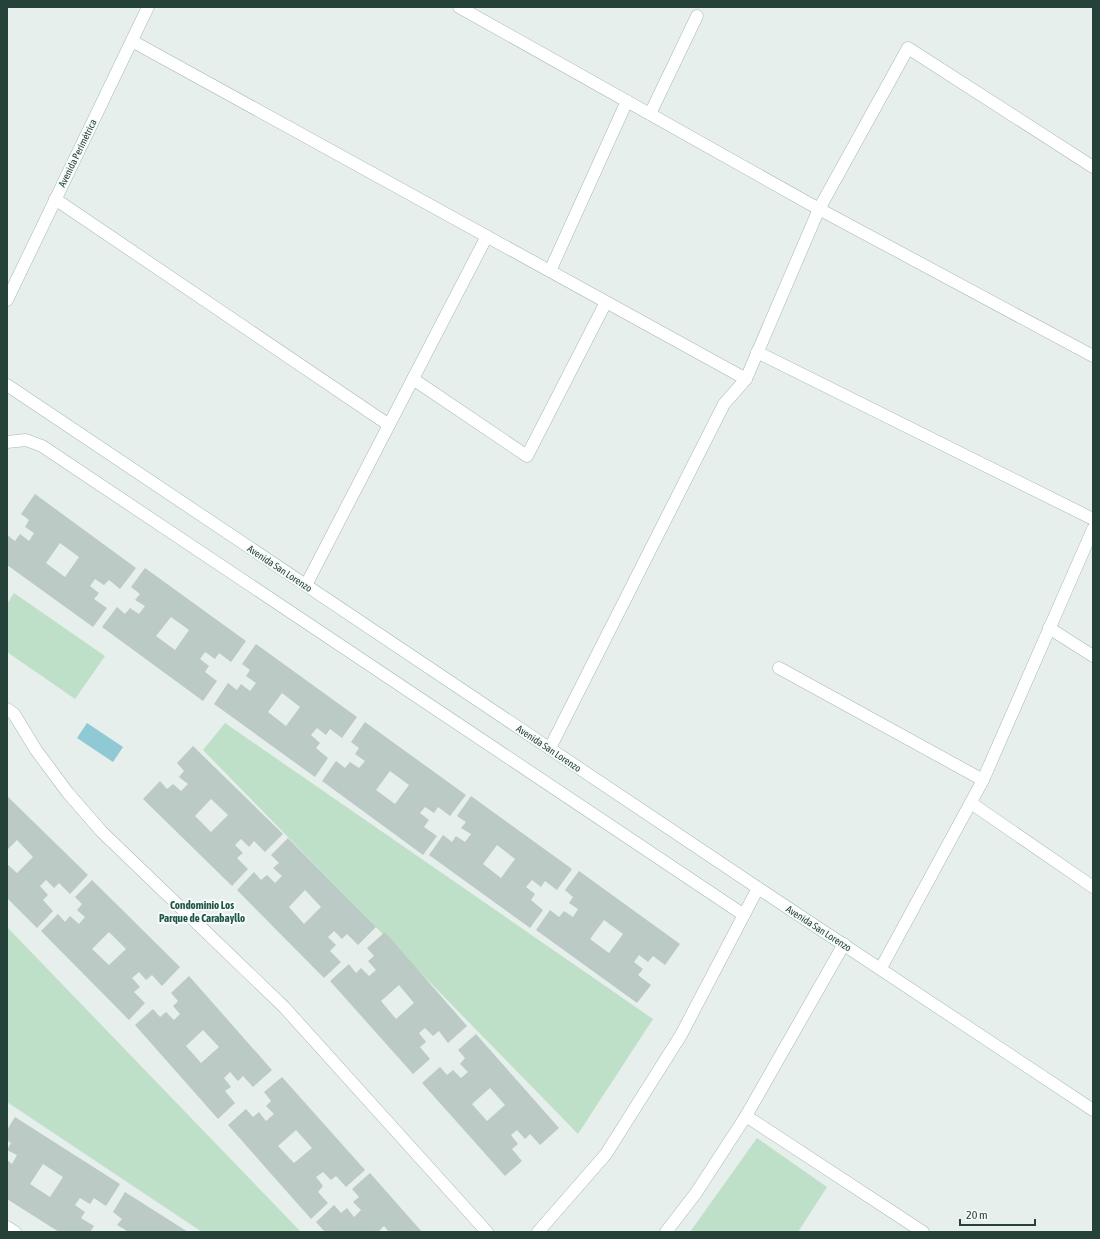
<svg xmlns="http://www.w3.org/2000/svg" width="1100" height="1239" viewBox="0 0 1100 1239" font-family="'Asap Condensed',sans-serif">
  <rect width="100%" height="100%" fill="#e6efeb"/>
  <g fill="#bfe0c8">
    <polygon points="14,593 105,656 75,699 7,652 7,604"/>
    <polygon points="225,723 653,1019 578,1134 203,750"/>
    <polygon points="7,927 301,1232 202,1232 7,1102"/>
    <polygon points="757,1138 827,1187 798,1232 690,1232"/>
  </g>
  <polygon fill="#8ec9d4" points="87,723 123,747 113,762 77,738"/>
  <g fill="#bbcac4" fill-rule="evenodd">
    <path d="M35,494L136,568L120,589L109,580L104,585L95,579L90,586L99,593L94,599L107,608L93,627L7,565V535L15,541L20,534L29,541L34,533L25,527L29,520L21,514ZM60,543L79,557L65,577L46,563Z"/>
    <path d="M145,568L246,641L231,662L219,653L215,659L205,652L200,659L209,666L205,672L217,681L203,701L102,627L117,607L125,614L130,608L139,614L145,606L135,600L140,594L131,587ZM171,617L189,630L175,650L156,636Z"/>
    <path d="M256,644L357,717L342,738L330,729L326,735L317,728L311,735L320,743L316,748L328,758L315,777L214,704L228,683L237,690L241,684L250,691L256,683L246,676L250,670L242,664ZM282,693L300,707L286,726L268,712Z"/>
    <path d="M365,722L466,795L450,816L438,807L434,813L425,807L420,813L429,820L424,827L437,836L423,855L322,781L336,761L345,768L350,762L359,768L365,761L355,754L359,748L351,742ZM390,771L409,785L395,804L376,790Z"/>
    <path d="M193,746L283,834L265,852L254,841L249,847L241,839L235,845L243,853L237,858L248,869L232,886L143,799L160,781L167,789L173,784L181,791L188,784L179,777L184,771L177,763ZM211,799L228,815L211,832L195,816Z"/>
    <polygon points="7,796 88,875 70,894 59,883 54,888 46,880 40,886 48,895 43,900 53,911 37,928 7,898 7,864 17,873 33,857 17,840 7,850"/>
    <path d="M471,796L572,869L557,890L545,881L541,887L532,880L526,887L535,894L531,900L543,910L530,928L429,855L443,835L452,842L456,836L465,842L471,834L461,828L466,822L457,816ZM497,845L515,859L501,878L483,864Z"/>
    <path d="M288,838L376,927L358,945L347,934L342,939L334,931L328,937L336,945L330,951L341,962L324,978L237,890L254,872L261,880L267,875L275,883L282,876L273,868L279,863L271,855ZM305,890L321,907L304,924L289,907Z"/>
    <path d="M579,871L680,944L665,965L653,956L648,962L639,955L634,962L643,969L638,975L651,985L637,1003L536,930L550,910L559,917L564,911L573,917L578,909L569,903L573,897L565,890ZM604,920L623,934L609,953L590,939Z"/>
    <path d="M92,880L180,967L162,986L152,975L146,980L139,972L132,978L140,987L134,992L145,1003L129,1020L41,931L58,914L65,922L70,916L79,924L85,917L77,910L82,904L75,897ZM109,932L126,949L109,965L92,949Z"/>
    <path d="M385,932L467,1026L448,1043L439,1031L433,1036L425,1028L419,1033L426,1042L420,1047L430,1059L413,1074L330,981L349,964L356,973L361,968L369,976L376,970L368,961L374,956L367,948ZM399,985L414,1003L396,1019L381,1001Z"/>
    <path d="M189,976L272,1070L253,1087L243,1076L238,1081L230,1072L224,1078L231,1087L225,1091L235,1103L218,1119L135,1025L153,1009L160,1017L166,1012L174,1020L180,1014L173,1006L178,1001L171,993ZM203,1030L219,1047L201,1063L186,1046Z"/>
    <path d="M476,1034L559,1128L540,1145L530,1134L525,1139L517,1130L511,1135L518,1144L512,1149L522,1161L505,1176L422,1083L440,1067L447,1075L453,1070L461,1078L468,1072L460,1064L465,1058L458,1050ZM490,1088L505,1105L487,1121L472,1104Z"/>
    <path d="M282,1077L365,1170L346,1187L336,1176L331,1180L323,1172L316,1177L323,1186L318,1192L328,1203L311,1219L228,1125L246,1109L253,1117L259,1112L266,1121L274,1114L266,1106L271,1101L264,1092ZM296,1130L312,1148L294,1163L278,1146Z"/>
    <path d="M15,1117L120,1184L106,1206L94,1198L90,1204L80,1198L75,1205L85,1212L81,1218L94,1226L90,1232H59L7,1199V1160L12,1164L17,1155L7,1150L11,1143L7,1140V1130ZM43,1164L63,1177L50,1197L30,1184Z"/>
    <polygon points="370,1173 422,1232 389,1232 384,1226 378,1232 325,1232 316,1222 334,1205 341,1213 347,1208 354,1217 361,1210 353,1202 359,1197 352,1189"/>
    <polygon points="125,1192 188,1232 127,1232 127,1231 117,1225 122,1219 113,1212"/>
  </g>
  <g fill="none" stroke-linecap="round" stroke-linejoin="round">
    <g stroke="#a8b8b2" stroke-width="13">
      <g id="lane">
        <polyline points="7,442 26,440 42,446 744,915"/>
        <polyline points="7,1227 15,1232"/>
      </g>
    </g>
    <g stroke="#a8b8b2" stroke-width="13">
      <g id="street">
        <polyline points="459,7 819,209 1093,356"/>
        <polyline points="132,41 746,379"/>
        <polyline points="650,114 697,16"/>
        <polyline points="55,199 389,425"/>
        <polyline points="550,271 627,101"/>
        <polyline points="757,352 1093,519"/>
        <polyline points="413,379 527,456 606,302"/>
        <polyline points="306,585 487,236"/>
        <polyline points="1049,628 1093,656"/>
        <polyline points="779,668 983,780"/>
        <polyline points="7,709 14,714 36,750 68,793 102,832 284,1007 487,1232"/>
        <polyline points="550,748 724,404 746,379 819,209 908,48 1093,167"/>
        <polyline points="971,803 1093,887"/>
        <polyline points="881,968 983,780 1093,529"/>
        <polyline points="746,1116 923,1232"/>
        <polyline points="538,1232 606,1154 681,1035 758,888"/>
        <polyline points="666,1232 696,1193 746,1116 844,944"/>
      </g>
    </g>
    <g stroke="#a4bbb3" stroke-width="13">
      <g id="secondary">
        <polyline points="7,300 148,7"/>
        <polyline points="7,385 758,888 1093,1110"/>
      </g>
    </g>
    <use href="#lane" stroke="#fff" stroke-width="12"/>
    <use href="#street" stroke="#fff" stroke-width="12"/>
    <use href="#secondary" stroke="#fff" stroke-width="12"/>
  </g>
  <g text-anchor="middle" stroke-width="4" stroke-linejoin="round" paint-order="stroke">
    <g font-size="10" fill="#24423a" stroke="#f7fbf9">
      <text transform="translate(77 153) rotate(-64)" y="4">Avenida Perimétrica</text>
      <text transform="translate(280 568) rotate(34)" y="4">Avenida San Lorenzo</text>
      <text transform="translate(549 748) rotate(34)" y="4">Avenida San Lorenzo</text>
      <text transform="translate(819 928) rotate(33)" y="4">Avenida San Lorenzo</text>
    </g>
    <g font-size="11" font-weight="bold" fill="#1f5548" stroke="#f7fbf9">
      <text x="202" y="909">Condominio Los<tspan x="202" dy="13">Parque de Carabayllo</tspan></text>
    </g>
  </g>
  <rect width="1100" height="1239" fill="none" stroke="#24423a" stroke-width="16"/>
  <path d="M960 1219v6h75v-6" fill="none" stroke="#24423a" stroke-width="2"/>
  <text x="966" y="1219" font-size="12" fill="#24423a" stroke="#f7fbf9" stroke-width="3" paint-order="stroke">20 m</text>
</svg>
